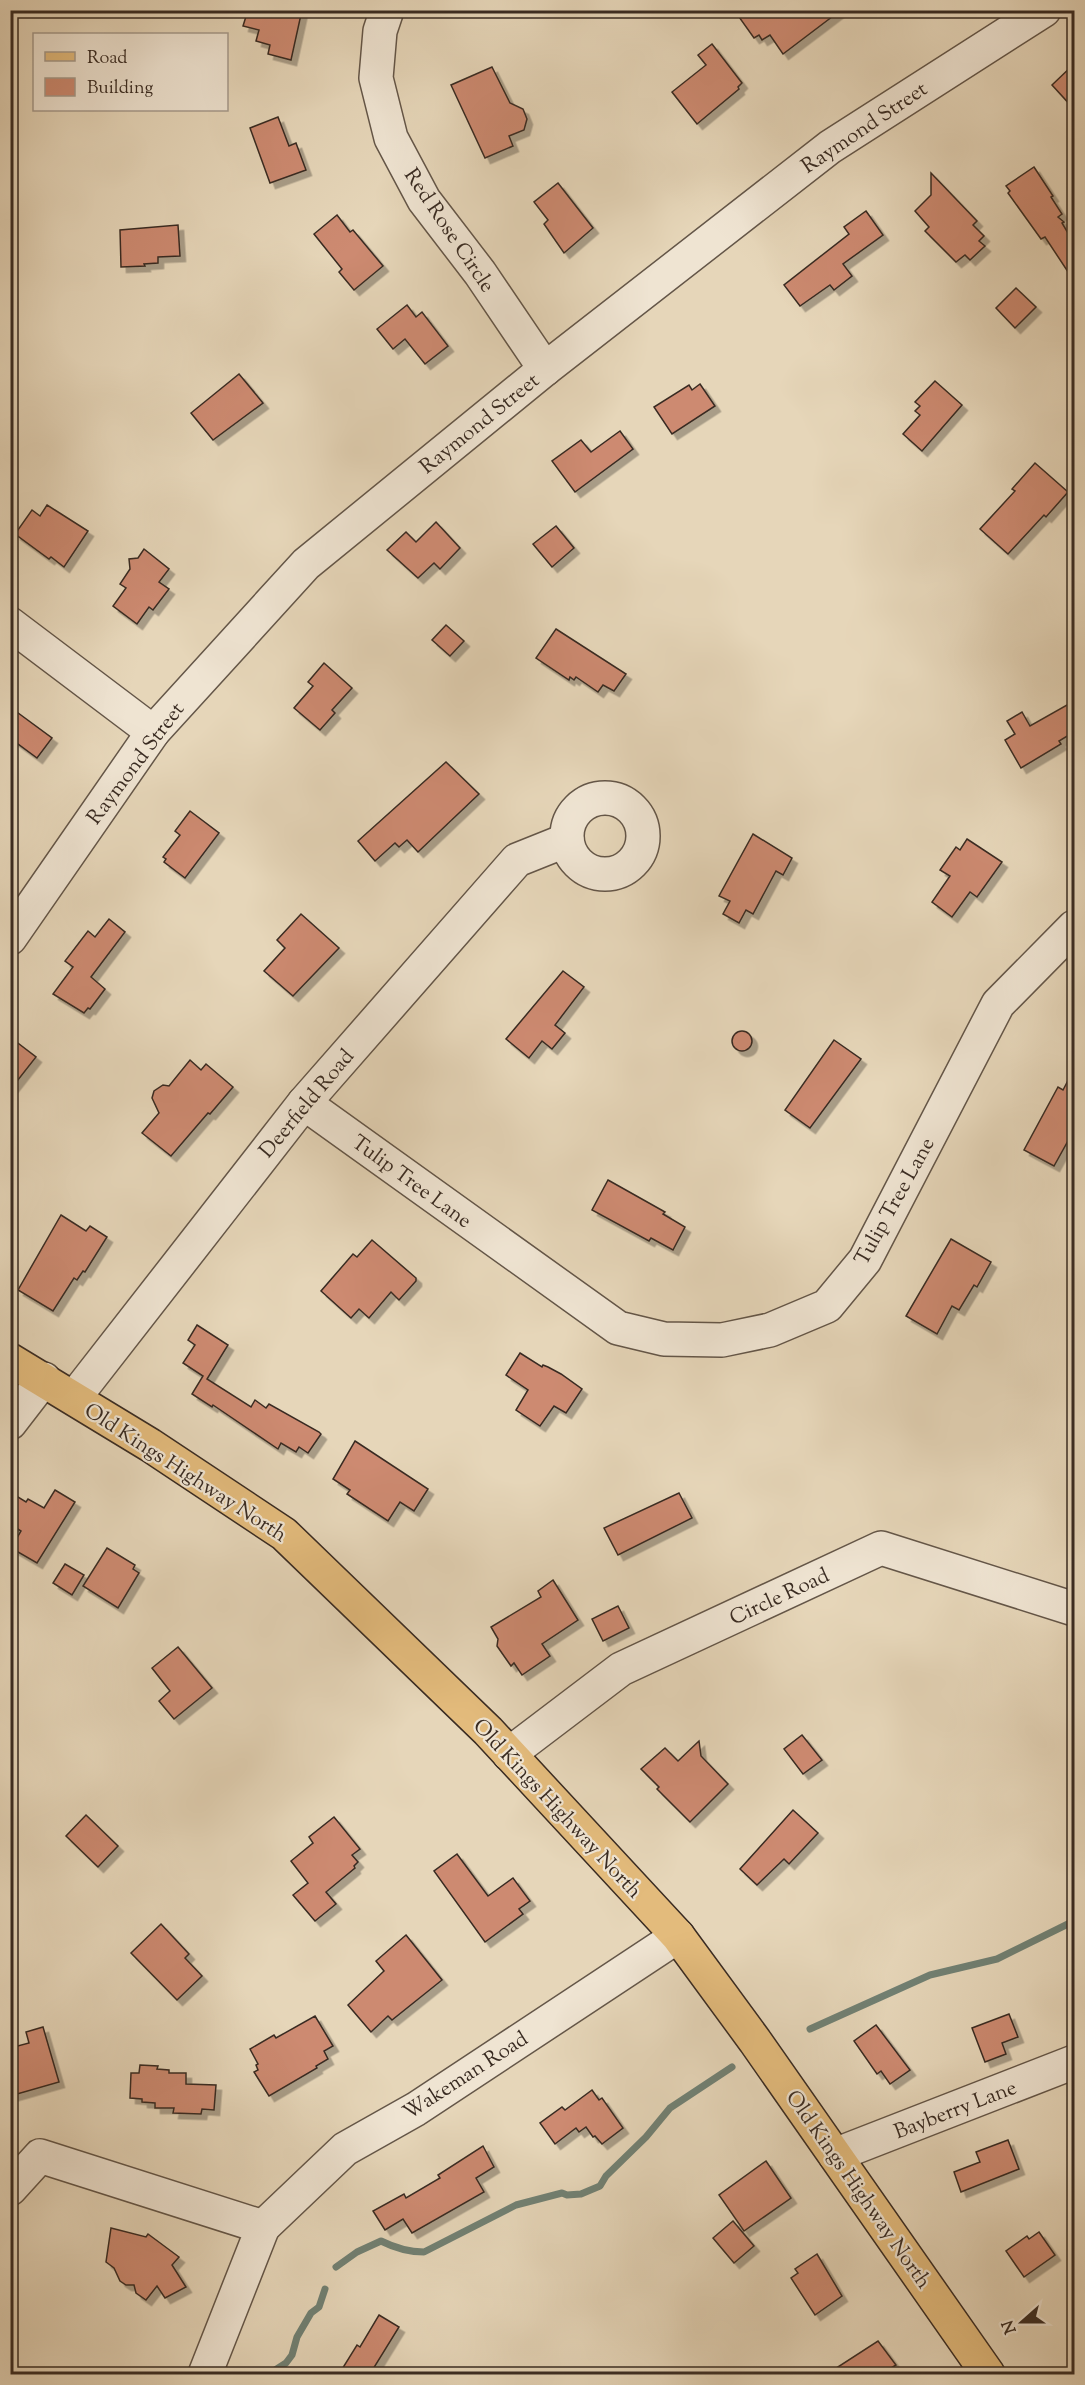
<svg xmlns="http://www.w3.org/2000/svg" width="1085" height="2385" viewBox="0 0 1085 2385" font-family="'Sorts Mill Goudy',serif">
  <defs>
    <filter id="shadow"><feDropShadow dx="5.5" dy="5.5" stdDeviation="0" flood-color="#0004"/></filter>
  </defs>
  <rect width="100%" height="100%" fill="#e6d6b9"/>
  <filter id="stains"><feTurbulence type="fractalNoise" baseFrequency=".00333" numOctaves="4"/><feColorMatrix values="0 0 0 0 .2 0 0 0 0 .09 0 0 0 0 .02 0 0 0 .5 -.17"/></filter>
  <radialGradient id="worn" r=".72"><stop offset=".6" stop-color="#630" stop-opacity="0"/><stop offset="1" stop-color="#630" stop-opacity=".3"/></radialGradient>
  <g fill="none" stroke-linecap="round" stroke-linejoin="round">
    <g stroke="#718174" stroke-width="7">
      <polyline points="810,2029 930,1975 997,1959 1074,1921"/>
      <path d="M336,2267L357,2252L381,2241C395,2248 408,2252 424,2252L516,2205L562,2193L567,2195L581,2194L600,2186L606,2176L646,2137L670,2108L732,2067"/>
      <polyline points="269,2374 286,2363 292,2355 297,2337 311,2313 319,2307 325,2289"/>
    </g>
  </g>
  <g fill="#cd8a71" stroke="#392b22" stroke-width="1.5" filter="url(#shadow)">
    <polygon points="248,10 302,10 291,60 268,54 270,45 256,41 259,30 243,26"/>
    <polygon points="748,10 841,10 783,54 770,35 762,40 759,35 754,38 739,17"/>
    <polygon points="712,44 742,83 738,87 739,89 697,124 672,92 706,65 698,55"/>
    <polygon points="1074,64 1074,109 1052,85"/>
    <polygon points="492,67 510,103 523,109 527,119 524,130 509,136 513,146 485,158 451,85"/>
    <polygon points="278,117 289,146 296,143 306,170 270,183 250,128"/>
    <polygon points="1034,167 1053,196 1051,197 1062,214 1058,217 1064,222 1062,223 1074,243 1074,281 1045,237 1041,239 1008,193 1010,191 1006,186"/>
    <polygon points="931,173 977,221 973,225 984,236 979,241 985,246 970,260 965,255 956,262 925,231 929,227 915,211 931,195"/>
    <polygon points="558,183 593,228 564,253 544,224 548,220 534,202"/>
    <polygon points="866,211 883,235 843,264 852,276 834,290 830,285 800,306 784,285 849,234 844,227"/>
    <polygon points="337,215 350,232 353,230 383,266 354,290 339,272 342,269 314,234"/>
    <polygon points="178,225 180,256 158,257 158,263 144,264 145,266 121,267 120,230"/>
    <polygon points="1016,288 1036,307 1015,328 996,308"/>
    <polygon points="407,305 416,317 422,312 448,346 425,364 405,339 393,349 377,329"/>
    <polygon points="239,374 263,403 213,440 191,413"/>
    <polygon points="935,381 962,405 922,451 903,434 920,415 915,411 920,406 915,402"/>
    <polygon points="700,384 715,406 672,434 654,407 689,385 692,390"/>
    <polygon points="620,431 633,449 575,492 552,461 581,440 591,452"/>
    <polygon points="1035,463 1068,492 1046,517 1044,515 1008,554 980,529 1015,491 1012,489"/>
    <polygon points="47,505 88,531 64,567 51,557 49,559 15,534 32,510 40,516"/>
    <polygon points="436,522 460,548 440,569 434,563 418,578 387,550 406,532 416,542"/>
    <polygon points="556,526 574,548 552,567 533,544"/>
    <polygon points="144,549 169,569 159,582 169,589 153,610 149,607 137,624 113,606 126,588 120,584 130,569 129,559 138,558"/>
    <polygon points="446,625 464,641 450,656 432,640"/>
    <polygon points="556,629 626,674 614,691 603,685 598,692 576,677 574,680 570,677 569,680 536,658"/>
    <polygon points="324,663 352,688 332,710 335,713 320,730 294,708 313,686 308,682"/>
    <polygon points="1074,701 1074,732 1059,741 1061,744 1021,768 1005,740 1015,734 1007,721 1022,712 1030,726"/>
    <polygon points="10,707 52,738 37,758 10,738"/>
    <polygon points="446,762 479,794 418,852 407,840 399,847 395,843 375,861 358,841"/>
    <polygon points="190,811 219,833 185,878 164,862 166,859 163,857 180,835 175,831"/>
    <polygon points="753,834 792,858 783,875 776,871 753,914 746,910 739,923 723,914 730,901 719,896"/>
    <polygon points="967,839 1002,862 977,897 970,892 952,917 932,902 950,876 940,870 956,847 960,850"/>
    <polygon points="301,914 339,948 293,996 264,971 285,948 277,940"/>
    <polygon points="109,919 125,932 91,977 105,989 90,1009 88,1008 84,1013 53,994 73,967 65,961 88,931 95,937"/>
    <polygon points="563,971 584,987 555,1025 565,1033 552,1049 542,1041 529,1058 506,1039"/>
    <circle cx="742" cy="1041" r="10"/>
    <polygon points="10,1037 36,1057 10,1090"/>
    <polygon points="834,1040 861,1059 810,1128 785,1110"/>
    <polygon points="190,1060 201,1070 206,1064 233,1087 210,1114 208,1113 171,1156 142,1133 159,1113 152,1098 154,1091 163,1085 169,1086"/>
    <polygon points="1074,1069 1074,1130 1054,1166 1024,1150 1058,1087 1063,1090"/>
    <polygon points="608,1180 665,1212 663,1214 685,1227 673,1250 651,1238 649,1241 592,1210"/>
    <polygon points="61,1215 86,1231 90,1226 107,1237 85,1272 83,1271 77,1280 74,1278 53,1311 18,1290"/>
    <polygon points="951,1239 991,1262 977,1287 974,1285 959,1310 952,1306 937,1334 906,1316"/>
    <polygon points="372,1240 416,1278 416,1281 399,1300 391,1292 369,1318 359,1309 351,1318 321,1291 353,1254 357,1257"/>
    <polygon points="197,1325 228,1345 207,1379 251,1407 255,1400 266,1408 269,1404 319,1432 321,1434 308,1453 299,1447 296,1452 281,1443 278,1449 213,1405 212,1407 192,1394 203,1376 183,1363 195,1345 188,1340"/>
    <polygon points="520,1353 542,1367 543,1365 548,1367 561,1374 582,1389 566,1413 554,1406 540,1426 516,1410 528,1390 506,1375"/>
    <polygon points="355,1441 428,1489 414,1511 400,1502 388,1521 347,1494 350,1490 333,1479"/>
    <polygon points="55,1490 75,1502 37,1563 11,1548 21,1531 10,1524 10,1492 26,1502 28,1499 44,1508"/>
    <polygon points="679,1493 692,1518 618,1555 604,1528"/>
    <polygon points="107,1548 135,1565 133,1569 139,1573 118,1608 83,1586"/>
    <polygon points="65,1564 84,1575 72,1595 53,1583"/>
    <polygon points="553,1580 578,1620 542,1644 550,1656 522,1675 514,1663 511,1666 497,1646 498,1639 491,1627 541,1597 538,1591"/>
    <polygon points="618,1606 629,1628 603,1641 592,1619"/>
    <polygon points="178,1647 212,1688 174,1719 159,1701 170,1691 152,1668"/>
    <polygon points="802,1735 822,1760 803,1774 784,1749"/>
    <polygon points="699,1741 701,1756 728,1784 690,1822 657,1789 659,1787 641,1769 665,1748 678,1761"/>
    <polygon points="793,1810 818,1833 789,1864 784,1859 757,1885 740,1869"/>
    <polygon points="86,1815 118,1846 98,1867 66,1836"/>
    <polygon points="334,1817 360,1849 352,1855 358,1862 354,1866 355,1868 326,1892 336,1904 315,1921 293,1895 308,1883 291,1861 313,1843 309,1837"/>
    <polygon points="457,1854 488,1896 513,1878 530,1901 519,1909 523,1914 485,1942 434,1871"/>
    <polygon points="161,1924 189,1954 185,1958 202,1976 177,2000 131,1953"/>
    <polygon points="406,1935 442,1980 392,2020 388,2016 371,2032 348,2005 384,1971 376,1961"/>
    <polygon points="1009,2014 1018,2037 1002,2043 1006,2054 985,2062 972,2028"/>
    <polygon points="315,2016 333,2046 324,2051 328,2059 316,2066 317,2068 269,2096 254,2072 258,2070 256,2065 258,2064 250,2049 274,2035 276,2038"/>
    <polygon points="876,2025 910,2070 890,2084 881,2071 877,2074 854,2041"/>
    <polygon points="43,2027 59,2082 10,2096 10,2048 29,2043 26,2032"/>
    <polygon points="140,2065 158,2066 157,2069 169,2070 169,2073 186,2073 186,2084 216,2085 214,2110 202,2109 201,2114 173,2113 174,2108 155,2108 155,2103 142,2102 142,2099 130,2098 131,2073 139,2073"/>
    <polygon points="592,2090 599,2100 602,2098 623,2128 602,2144 595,2136 593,2137 586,2127 579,2132 576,2128 555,2144 540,2123 562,2107 565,2110"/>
    <polygon points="1008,2140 1019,2169 961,2192 954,2172 980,2162 976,2152"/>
    <polygon points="483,2146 494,2167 476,2178 484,2192 412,2233 403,2219 385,2230 373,2211 404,2194 406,2198 440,2178 438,2175"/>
    <polygon points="766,2161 791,2198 744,2231 719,2195"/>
    <polygon points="733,2221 754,2246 734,2263 713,2238"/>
    <polygon points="111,2228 146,2237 148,2234 179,2257 172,2265 186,2287 165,2298 157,2286 146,2300 136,2293 134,2285 126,2285 120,2281 114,2268 106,2262"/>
    <polygon points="1039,2232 1055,2255 1024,2277 1006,2251 1027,2236 1029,2239"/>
    <polygon points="817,2254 842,2296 815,2315 791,2278 798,2273 795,2269"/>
    <polygon points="379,2315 399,2327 370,2374 339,2374 357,2345 360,2347"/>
    <polygon points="878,2341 896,2365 882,2374 827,2374"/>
  </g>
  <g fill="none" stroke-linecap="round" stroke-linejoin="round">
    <g stroke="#645648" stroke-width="36">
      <g id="minor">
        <polyline points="387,10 380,31 376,78 391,138 424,200 480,273 545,369"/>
        <polyline points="10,624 153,732"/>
        <circle cx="605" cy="836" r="38"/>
        <polyline points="10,938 153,732 306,564 545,369 830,147 1044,10"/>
        <polyline points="304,1103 618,1328 664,1339 722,1340 770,1330 827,1306 865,1260 998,1004 1074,927"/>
        <polyline points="74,1398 304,1103 517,860 567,840"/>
        <polyline points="10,1423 44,1379"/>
        <polyline points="509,1754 621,1669 881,1548 1074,1609"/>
        <polyline points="835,2155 1074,2062"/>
        <polyline points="10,2189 40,2156 263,2227 205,2374"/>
        <polyline points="263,2227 345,2149 416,2109 678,1936"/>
      </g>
    </g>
    <g stroke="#392b22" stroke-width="36">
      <polyline id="major" points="10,1360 150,1445 284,1534 488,1731 678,1936 755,2041 988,2374"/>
    </g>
    <use href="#minor" stroke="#efe4d2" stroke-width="33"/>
    <use href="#major" stroke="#e3bb7c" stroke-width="33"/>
  </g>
  <g text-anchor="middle" stroke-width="4.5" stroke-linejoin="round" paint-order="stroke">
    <g font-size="21" fill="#392b22" stroke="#efe4d2">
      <text transform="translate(864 127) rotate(-34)" y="7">Raymond Street</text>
      <text transform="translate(450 230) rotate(56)" y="7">Red Rose Circle</text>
      <text transform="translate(479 423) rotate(-39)" y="7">Raymond Street</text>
      <text transform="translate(135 763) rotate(-53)" y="7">Raymond Street</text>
      <text transform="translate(306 1103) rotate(-50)" y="7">Deerfield Road</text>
      <text transform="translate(412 1181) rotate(36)" y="7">Tulip Tree Lane</text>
      <text transform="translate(894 1201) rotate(-61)" y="7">Tulip Tree Lane</text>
      <text transform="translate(186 1472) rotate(33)" y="7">Old Kings Highway North</text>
      <text transform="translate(779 1596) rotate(-25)" y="7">Circle Road</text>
      <text transform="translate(558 1808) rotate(47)" y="7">Old Kings Highway North</text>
      <text transform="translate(465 2075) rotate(-33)" y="7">Wakeman Road</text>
      <text transform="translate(955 2109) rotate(-21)" y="7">Bayberry Lane</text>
      <text transform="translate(859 2189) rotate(55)" y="7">Old Kings Highway North</text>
    </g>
  </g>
  <rect width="1085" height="2385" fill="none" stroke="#e6d6b9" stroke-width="36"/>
  <rect x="12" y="12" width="1061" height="2361" fill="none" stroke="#392b22" stroke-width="3"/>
  <rect x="18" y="18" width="1049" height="2349" fill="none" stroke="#392b22" stroke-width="1.5"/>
  <rect x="33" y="33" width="195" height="78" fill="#efe4d2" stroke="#a69a8c" stroke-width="1.5"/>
  <rect x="45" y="52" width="30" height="9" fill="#e3bb7c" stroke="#a69a8c" stroke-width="1.5"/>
  <text x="87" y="63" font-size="18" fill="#392b22">Road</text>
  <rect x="45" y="78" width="30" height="18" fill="#cd8a71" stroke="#a69a8c" stroke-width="1.5"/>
  <text x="87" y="93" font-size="18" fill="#392b22">Building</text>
  <g transform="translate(1022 2322) rotate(249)" stroke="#efe4d2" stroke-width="4.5" paint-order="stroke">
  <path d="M0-4.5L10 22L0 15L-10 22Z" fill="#392b22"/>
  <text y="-9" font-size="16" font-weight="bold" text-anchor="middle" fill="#392b22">N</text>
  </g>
  <rect width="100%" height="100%" filter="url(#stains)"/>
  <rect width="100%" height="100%" fill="url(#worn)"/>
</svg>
